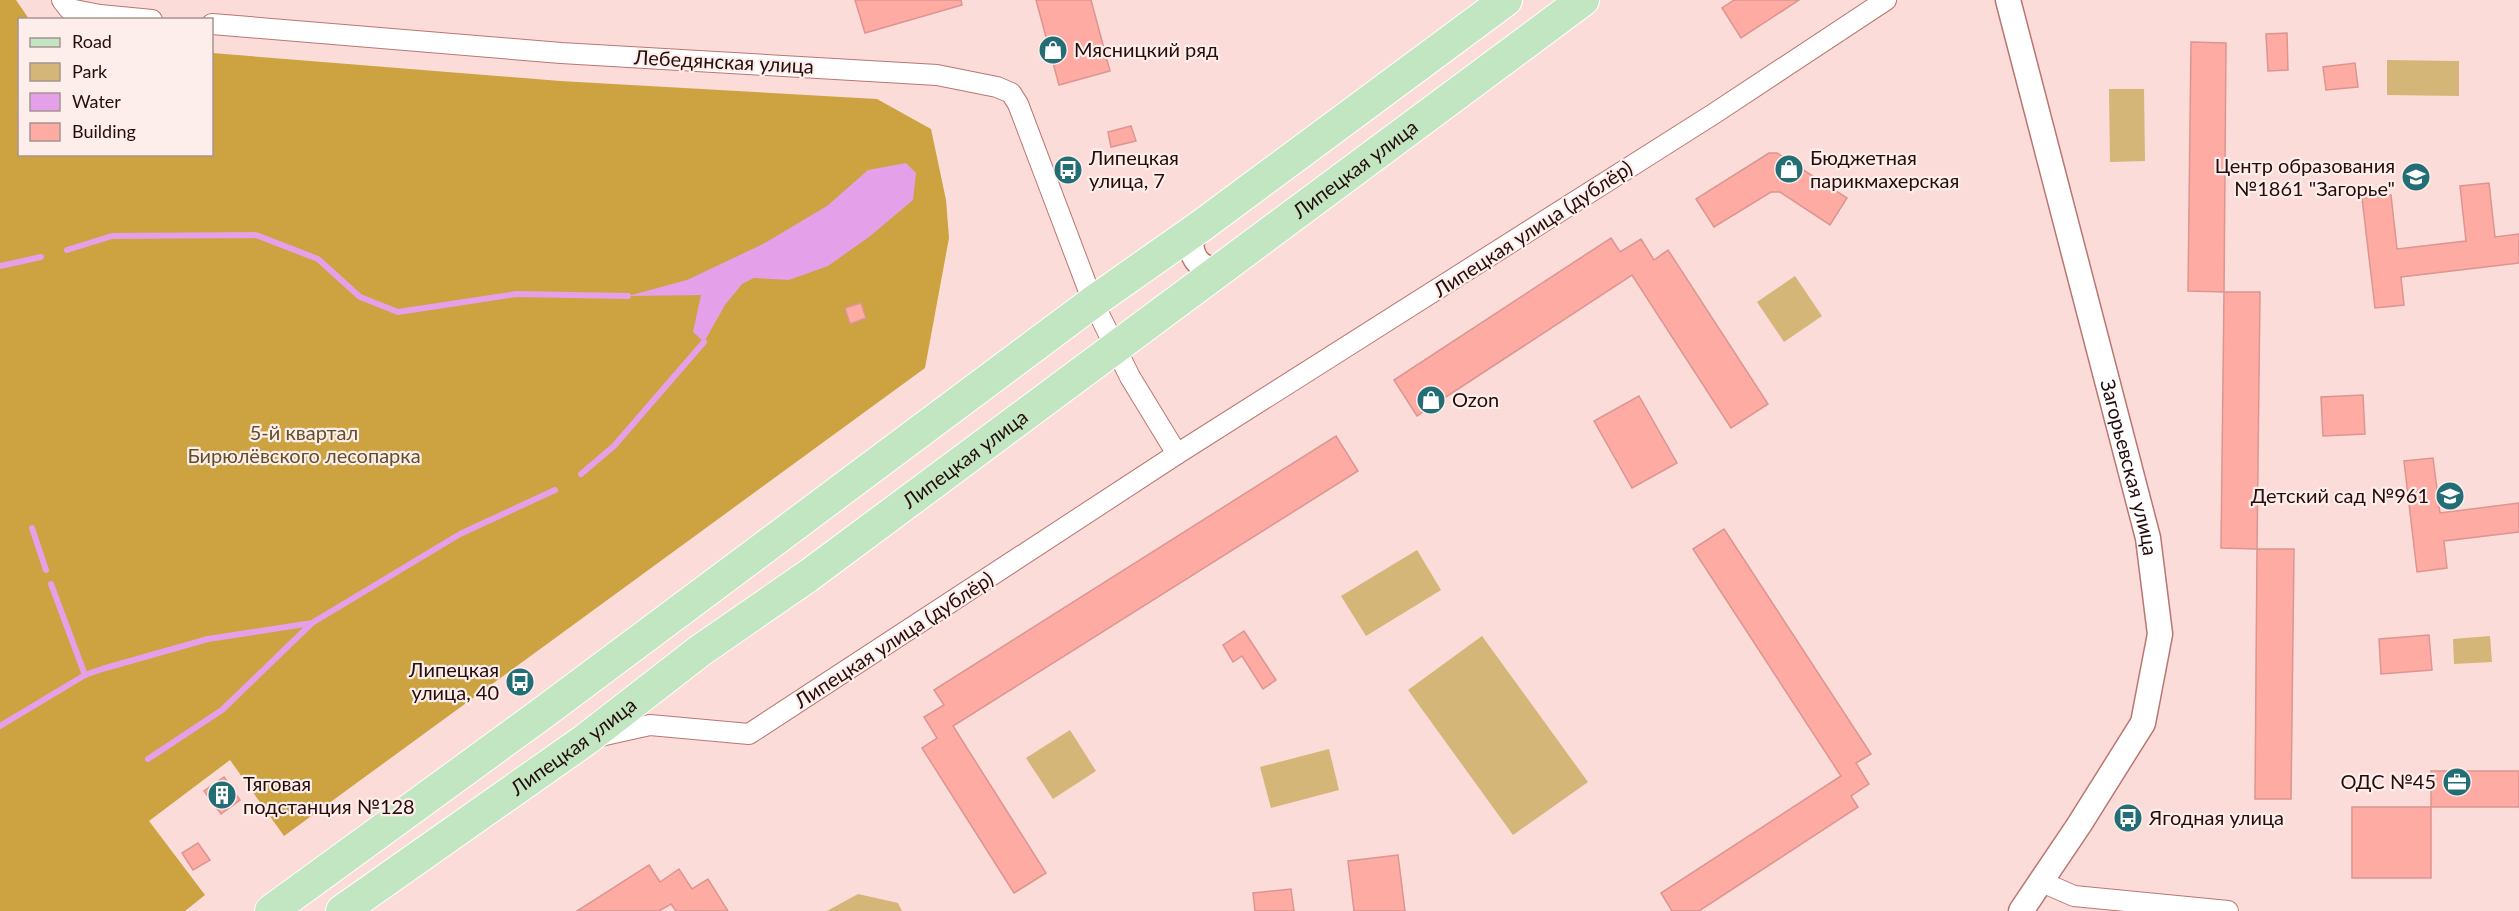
<svg xmlns="http://www.w3.org/2000/svg" width="2519" height="911" viewBox="0 0 2519 911" font-family="Lato,sans-serif">
  <rect width="100%" height="100%" fill="#fbdcd9"/>
  <g fill="#d4b678">
    <polygon points="2387,60 2459,61 2459,96 2387,95"/>
    <polygon points="2109,89 2144,89 2145,161 2110,162"/>
    <polygon points="1795,276 1822,316 1784,342 1757,302"/>
    <polygon points="1417,550 1441,590 1366,636 1341,596"/>
    <polygon points="1482,636 1588,782 1513,835 1408,690"/>
    <polygon points="2490,636 2492,662 2454,664 2453,639"/>
    <polygon points="1070,730 1096,771 1053,799 1026,758"/>
    <polygon points="1329,749 1339,790 1271,808 1260,767"/>
    <polygon points="858,894 898,903 902,911 827,911"/>
  </g>
  <polygon fill="#cda241" points="0,0 16,0 29,19 20,20 20,154 212,154 212,53 560,81 877,99 931,129 946,200 949,238 925,368 284,836 230,760 149,821 205,895 185,911 0,911"/>
  <polygon fill="#e4a0e8" points="906,163 916,173 913,200 869,237 828,266 789,280 754,278 742,284 725,305 704,342 693,332 701,295 628,296 687,280 763,244 827,206 868,170"/>
  <g fill="none" stroke-linecap="round" stroke-linejoin="round">
    <g stroke="#e4a0e8" stroke-width="6">
      <polyline points="67,250 112,236 256,235 318,259 360,297 398,312 516,294 628,296"/>
      <polyline points="0,266 41,257"/>
      <polyline points="581,474 614,446 704,342"/>
      <polyline points="32,528 46,570"/>
      <polyline points="51,584 85,675"/>
      <polyline points="0,726 85,675 102,669 208,639 312,623"/>
      <polyline points="148,759 222,710 312,623 460,534 555,490"/>
    </g>
  </g>
  <g fill="#feaba4" stroke="#dc9590" stroke-width="1.5">
    <polygon points="855,0 961,0 962,5 865,33"/>
    <polygon points="1036,0 1091,0 1110,71 1059,85"/>
    <polygon points="1734,0 1799,0 1741,38 1722,8"/>
    <polygon points="2287,33 2288,70 2268,71 2266,34"/>
    <polygon points="2191,42 2226,43 2224,292 2188,291"/>
    <polygon points="2355,63 2358,87 2326,90 2323,67"/>
    <polygon points="1131,126 1136,141 1111,147 1108,132"/>
    <polygon points="1769,153 1777,153 1847,198 1830,225 1780,192 1771,192 1714,227 1696,199"/>
    <polygon points="2489,183 2495,237 2519,234 2519,263 2401,277 2404,305 2375,308 2362,198 2391,195 2397,249 2466,241 2460,186"/>
    <polygon points="1611,238 1620,252 1641,239 1654,260 1668,250 1768,404 1731,428 1632,275 1417,416 1394,380"/>
    <polygon points="2224,292 2260,292 2257,549 2221,548"/>
    <polygon points="861,303 866,318 850,324 845,308"/>
    <polygon points="2363,395 2365,434 2323,436 2321,397"/>
    <polygon points="1639,396 1677,463 1632,488 1594,421"/>
    <polygon points="1336,436 1358,471 953,726 1046,873 1014,893 922,748 937,738 924,717 944,705 934,690"/>
    <polygon points="2433,458 2440,513 2519,503 2519,532 2444,541 2447,568 2417,572 2404,461"/>
    <polygon points="1724,529 1871,754 1856,763 1869,784 1851,796 1858,807 1699,911 1672,911 1661,893 1841,776 1693,549"/>
    <polygon points="2257,549 2294,549 2291,799 2255,799"/>
    <polygon points="1244,631 1276,680 1263,689 1242,656 1233,662 1223,645"/>
    <polygon points="2429,635 2432,670 2381,674 2379,639"/>
    <rect x="2431" y="771" width="88" height="36"/>
    <polygon points="224,777 240,800 221,814 204,791"/>
    <rect x="2352" y="807" width="79" height="71"/>
    <polygon points="198,843 210,860 193,870 182,853"/>
    <polygon points="1398,855 1405,911 1354,911 1348,861"/>
    <polygon points="649,865 660,882 679,869 692,889 708,879 728,911 676,911 671,904 659,911 577,911"/>
    <polygon points="1291,889 1294,911 1255,911 1253,893"/>
  </g>
  <g fill="none" stroke-linecap="round" stroke-linejoin="round">
    <g stroke="#ba7670" stroke-width="22">
      <g id="minor">
        <polyline points="62,0 69,9 100,15 152,20"/>
        <polyline points="212,24 561,53 937,75 997,87 1011,93 1018,104 1093,302 1130,377 1177,454"/>
        <polyline points="596,737 650,725 749,734 1177,454 1715,113 1886,0"/>
        <polyline points="2042,882 2074,896 2228,911"/>
      </g>
    </g>
    <g stroke="#ba7670" stroke-width="27">
      <g id="tertiary">
        <path id="s1" d="M2008,0L2148,538L2160,634L2143,723L2079,825L2021,911"/>
        <path d="M1201,226L1191,242C1192,265 1209,275 1229,264"/>
      </g>
    </g>
    <g stroke="#fff" stroke-width="34">
      <g id="primary">
        <polyline points="271,911 540,715 1093,302 1201,226 1506,0"/>
        <path id="s2" d="M342,911L585,740L701,650L808,576L1583,0"/>
      </g>
    </g>
    <use href="#minor" stroke="#fff" stroke-width="20"/>
    <use href="#tertiary" stroke="#fff" stroke-width="24"/>
    <use href="#primary" stroke="#c2e6c2" stroke-width="32"/>
  </g>
  <defs>
    <g id="shop-disc" transform="scale(1.5)"><circle r="9.5" fill="#236d75" stroke="#fdeeec"/><path d="M-5-2.5h2.3a2.7 3.5 0 0 1 5.4 0H5L5.5 6h-11ZM-1.5-2.5h3a1.5 2.3 0 0 0-3 0Z" fill="#fff"/></g>
    <g id="bus-disc" transform="scale(1.5)"><circle r="9.5" fill="#236d75" stroke="#fdeeec"/><path d="M-5-6H5V4H4V6H2V4H-2V6H-4V4H-5ZM-3.5-4V0h7V-4ZM-3.5 1.2v1.5H-2V1.2ZM2 1.2v1.5H3.5V1.2Z" fill="#fff"/></g>
    <g id="school-disc" transform="scale(1.5)"><circle r="9.5" fill="#236d75" stroke="#fdeeec"/><path d="M0-5L7-2L0 1L-7-2ZM-4 1L0 2.5L4 1V4Q0 6-4 4Z" fill="#fff"/></g>
    <g id="office-disc" transform="scale(1.5)"><circle r="9.5" fill="#236d75" stroke="#fdeeec"/><path d="M-6-3h4V-5.5h4V-3h4V5H-6ZM-1-4.5V-3h2v-1.5ZM-6 0V1H6V0Z" fill="#fff"/></g>
    <g id="building-disc" transform="scale(1.5)"><circle r="9.5" fill="#236d75" stroke="#fdeeec"/><path d="M-4-6H4V6H1V3H-1V6H-4ZM-2.5-4.3h1.7v1.8h-1.7ZM.8-4.3h1.7v1.8H.8ZM-2.5-1h1.7V.8h-1.7ZM.8-1h1.7V.8H.8Z" fill="#fff"/></g>
  </defs>
  <g fill-rule="evenodd">
    <use href="#shop-disc" x="1053" y="50"/>
    <use href="#shop-disc" x="1789" y="169"/>
    <use href="#bus-disc" x="1068" y="170"/>
    <use href="#school-disc" x="2416" y="177"/>
    <use href="#shop-disc" x="1431" y="400"/>
    <use href="#school-disc" x="2450" y="496"/>
    <use href="#bus-disc" x="520" y="682"/>
    <use href="#office-disc" x="2457" y="782"/>
    <use href="#building-disc" x="222" y="795"/>
    <use href="#bus-disc" x="2128" y="818"/>
  </g>
  <g text-anchor="middle" stroke-width="4.5" stroke-linejoin="round" paint-order="stroke">
    <g font-size="20" fill="#260c0b" stroke="#fdeeec" text-anchor="start">
      <text x="1074" y="57">Мясницкий ряд</text>
      <text x="1089" y="165">Липецкая<tspan x="1089" dy="23">улица, 7</tspan></text>
      <text x="1810" y="165">Бюджетная<tspan x="1810" dy="23">парикмахерская</tspan></text>
      <text x="2395" y="173" text-anchor="end">Центр образования<tspan x="2395" dy="23">№1861 "Загорье"</tspan></text>
      <text x="1452" y="407">Ozon</text>
      <text x="2429" y="503" text-anchor="end">Детский сад №961</text>
      <text x="499" y="677" text-anchor="end">Липецкая<tspan x="499" dy="23">улица, 40</tspan></text>
      <text x="2436" y="789" text-anchor="end">ОДС №45</text>
      <text x="243" y="791">Тяговая<tspan x="243" dy="23">подстанция №128</tspan></text>
      <text x="2149" y="825">Ягодная улица</text>
    </g>
    <g font-size="20" fill="#260c0b" stroke="#fdeeec">
      <text transform="translate(724 62) rotate(3)" y="7">Лебедянская улица</text>
      <text dy="7" stroke="none"><textPath href="#s2" startOffset="1256">Липецкая улица</textPath></text>
      <text transform="translate(1533 229) rotate(-33)" y="7">Липецкая улица (дублёр)</text>
      <text dy="7" stroke="none"><textPath href="#s2" startOffset="770">Липецкая улица</textPath></text>
      <text dy="7" stroke="none"><textPath href="#s1" startOffset="483">Загорьевская улица</textPath></text>
      <text transform="translate(894 640) rotate(-33)" y="7">Липецкая улица (дублёр)</text>
      <text dy="7" stroke="none"><textPath href="#s2" startOffset="284">Липецкая улица</textPath></text>
    </g>
    <g font-size="20" fill="#614f27" stroke="#fdeeec">
      <text x="304" y="440">5-й квартал<tspan x="304" dy="23">Бирюлёвского лесопарка</tspan></text>
    </g>
  </g>
  <rect x="18" y="18" width="195" height="138" fill="#fdeeec" stroke="#a79492" stroke-width="1.5"/>
  <rect x="30" y="38" width="30" height="9" fill="#c2e6c2" stroke="#a79492" stroke-width="1.5"/>
  <text x="72" y="48" font-size="18" fill="#260c0b">Road</text>
  <rect x="30" y="63" width="30" height="18" fill="#d4b678" stroke="#a79492" stroke-width="1.5"/>
  <text x="72" y="78" font-size="18" fill="#260c0b">Park</text>
  <rect x="30" y="93" width="30" height="18" fill="#e4a0e8" stroke="#a79492" stroke-width="1.5"/>
  <text x="72" y="108" font-size="18" fill="#260c0b">Water</text>
  <rect x="30" y="123" width="30" height="18" fill="#feaba4" stroke="#a79492" stroke-width="1.5"/>
  <text x="72" y="138" font-size="18" fill="#260c0b">Building</text>
</svg>
